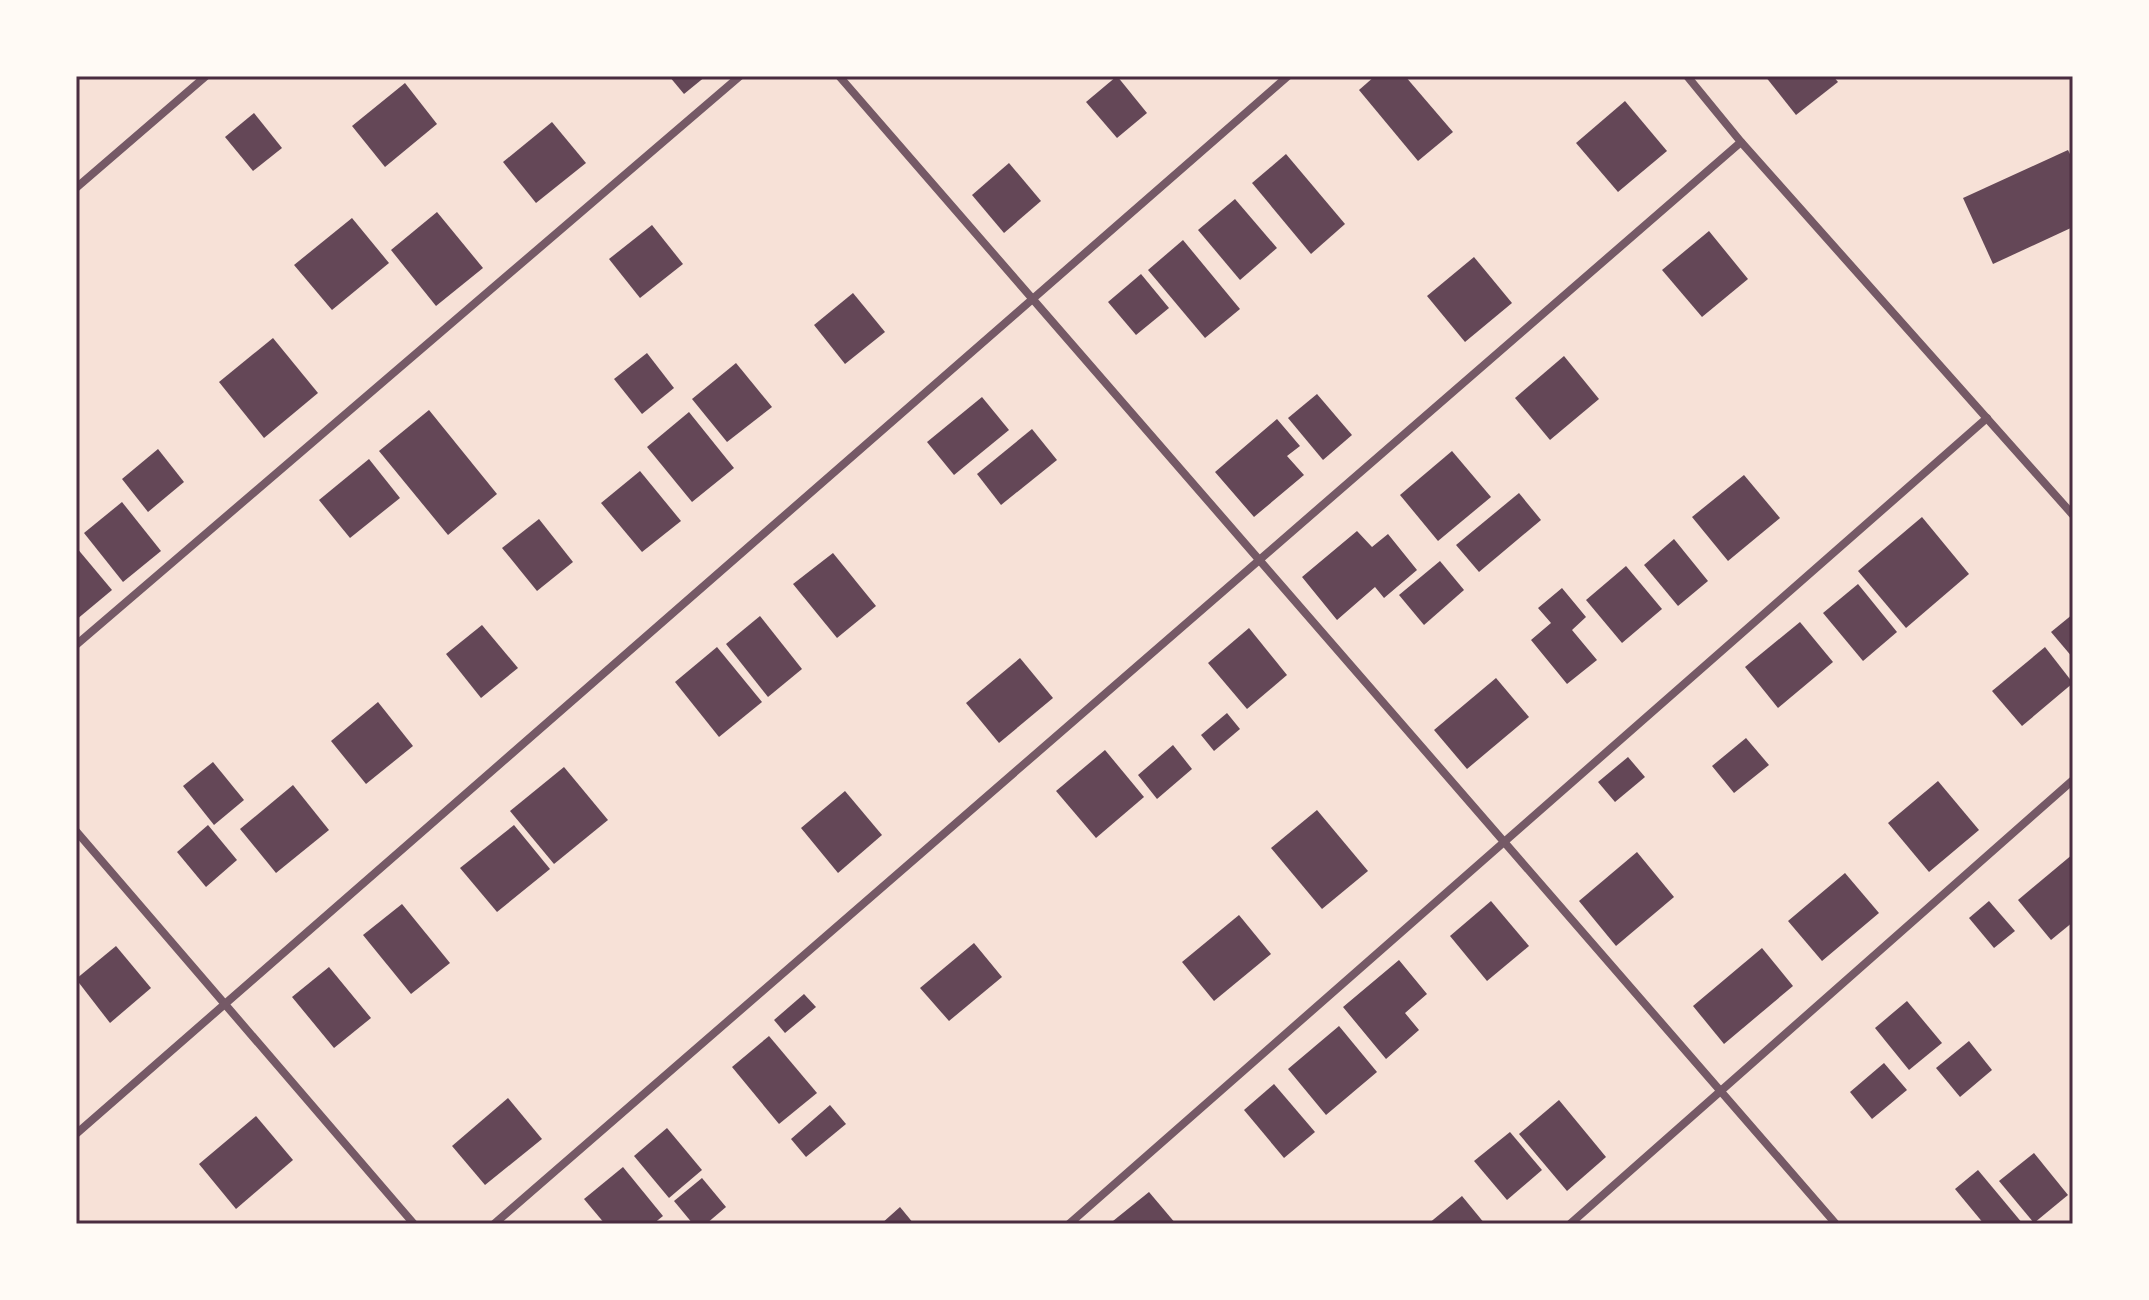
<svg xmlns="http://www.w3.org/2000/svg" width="2149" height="1300" viewBox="0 0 2149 1300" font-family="'Exo 2',sans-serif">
  <rect width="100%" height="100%" fill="#f7e1d7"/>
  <g fill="#644757">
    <polygon points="669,76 706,76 684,94"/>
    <polygon points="1117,76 1147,113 1117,138 1086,102"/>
    <polygon points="1375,76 1405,76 1453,132 1418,161 1359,90"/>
    <polygon points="1765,76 1833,76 1838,82 1796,115"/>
    <polygon points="405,83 437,124 385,167 352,126"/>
    <polygon points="1625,101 1667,151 1618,192 1576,143"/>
    <polygon points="254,113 282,148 253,171 225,137"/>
    <polygon points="552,122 586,163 536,203 503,162"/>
    <polygon points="2068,150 2073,160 2073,227 1993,264 1963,198"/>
    <polygon points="1286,154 1345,224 1311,254 1252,183"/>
    <polygon points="1009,163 1041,201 1004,233 972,195"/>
    <polygon points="1235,199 1277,248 1240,280 1198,230"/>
    <polygon points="437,212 483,268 436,306 391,250"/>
    <polygon points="352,218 389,263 332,310 294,265"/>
    <polygon points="652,225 683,264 640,298 609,259"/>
    <polygon points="1709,231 1748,279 1702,317 1662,270"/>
    <polygon points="1183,240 1240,309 1205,338 1148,270"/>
    <polygon points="1474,257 1512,303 1465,342 1427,296"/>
    <polygon points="1141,274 1169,308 1136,335 1108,302"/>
    <polygon points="853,293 885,332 845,364 814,325"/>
    <polygon points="273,338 318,393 264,438 219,382"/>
    <polygon points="647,353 674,388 642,414 614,379"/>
    <polygon points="1564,356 1599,399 1550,440 1515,398"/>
    <polygon points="736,363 772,407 727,442 692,399"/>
    <polygon points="1317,394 1352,435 1323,460 1288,418"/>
    <polygon points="982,397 1009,430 954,475 927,442"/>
    <polygon points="429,410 497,494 448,535 379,451"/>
    <polygon points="689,412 734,468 692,502 647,447"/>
    <polygon points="1277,419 1300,446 1287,456 1304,475 1254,517 1215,472"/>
    <polygon points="1032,429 1057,460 1001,505 977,474"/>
    <polygon points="158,449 184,482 148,512 122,479"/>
    <polygon points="1452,451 1491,497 1438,541 1400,495"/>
    <polygon points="369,459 400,498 350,538 319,500"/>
    <polygon points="640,471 681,521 642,552 601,503"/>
    <polygon points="1744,475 1780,518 1728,561 1692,517"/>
    <polygon points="1519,493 1541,520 1479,572 1456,545"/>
    <polygon points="122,502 161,551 123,582 84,533"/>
    <polygon points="1922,517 1969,574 1906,628 1858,571"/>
    <polygon points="539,519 573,562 537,591 502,548"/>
    <polygon points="1357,531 1372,547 1388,534 1417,570 1384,598 1375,587 1337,620 1302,577"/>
    <polygon points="1674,539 1708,581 1678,606 1644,565"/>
    <polygon points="76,547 112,590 76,620"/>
    <polygon points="833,553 876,606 837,638 793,584"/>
    <polygon points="1440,561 1464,590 1424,625 1399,595"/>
    <polygon points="1626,566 1662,609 1622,643 1586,600"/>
    <polygon points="1858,584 1897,632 1863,661 1823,613"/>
    <polygon points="1562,588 1586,617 1572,630 1597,660 1567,684 1531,640 1551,623 1538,608"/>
    <polygon points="2073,614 2073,658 2051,632"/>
    <polygon points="760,616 802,669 768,697 726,644"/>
    <polygon points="1800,622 1833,662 1778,708 1745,667"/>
    <polygon points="482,625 518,668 481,698 446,654"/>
    <polygon points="1249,628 1287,675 1247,709 1208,663"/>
    <polygon points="717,647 762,702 719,737 675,682"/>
    <polygon points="2045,647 2073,683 2022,726 1992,691"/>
    <polygon points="1020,658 1053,698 999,743 966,703"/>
    <polygon points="1496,678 1529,717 1467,769 1434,730"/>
    <polygon points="378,702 413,746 366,784 331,741"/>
    <polygon points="1227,713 1240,729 1214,751 1201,735"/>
    <polygon points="1746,738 1769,765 1734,793 1712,766"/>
    <polygon points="1173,745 1192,769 1157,799 1138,775"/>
    <polygon points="1105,750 1144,797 1096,838 1056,791"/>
    <polygon points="1628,757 1645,777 1615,802 1598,782"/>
    <polygon points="213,762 244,800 214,825 183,786"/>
    <polygon points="564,767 608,820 554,864 510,811"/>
    <polygon points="1938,781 1979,830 1929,872 1888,823"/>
    <polygon points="293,785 329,830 276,873 240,829"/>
    <polygon points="845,791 882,835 838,873 801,828"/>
    <polygon points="1317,810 1368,871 1322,909 1271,848"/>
    <polygon points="208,825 237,860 206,887 177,852"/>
    <polygon points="514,825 550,869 497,912 460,868"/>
    <polygon points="1637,852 1674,897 1616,946 1579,901"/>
    <polygon points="2073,854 2073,922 2051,940 2018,900"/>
    <polygon points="1845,873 1879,913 1822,961 1788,921"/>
    <polygon points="1491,901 1529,946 1487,981 1450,936"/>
    <polygon points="1989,901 2015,931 1994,948 1969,918"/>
    <polygon points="402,904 450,963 411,994 363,935"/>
    <polygon points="1239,915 1271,954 1214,1001 1182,962"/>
    <polygon points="974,943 1002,977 949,1021 920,988"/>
    <polygon points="116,946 151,988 110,1023 76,979"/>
    <polygon points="1762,948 1793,986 1724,1044 1693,1006"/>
    <polygon points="1399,960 1427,994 1405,1013 1419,1030 1386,1059 1343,1007"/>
    <polygon points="329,967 371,1018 334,1048 292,997"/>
    <polygon points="804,994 816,1007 785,1033 774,1020"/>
    <polygon points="1907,1001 1942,1043 1909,1070 1875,1028"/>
    <polygon points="1339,1026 1377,1072 1326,1115 1288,1069"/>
    <polygon points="769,1036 817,1093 779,1124 732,1067"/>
    <polygon points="1969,1041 1992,1070 1960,1097 1936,1068"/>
    <polygon points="1884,1063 1907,1090 1872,1119 1850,1092"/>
    <polygon points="1274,1084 1315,1132 1284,1158 1244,1110"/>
    <polygon points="508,1098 542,1139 485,1185 452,1146"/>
    <polygon points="1559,1100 1606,1157 1567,1191 1519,1134"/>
    <polygon points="830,1105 846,1124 806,1157 791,1139"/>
    <polygon points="256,1116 293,1160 236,1209 199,1164"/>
    <polygon points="667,1128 702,1170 669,1198 634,1156"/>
    <polygon points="1510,1132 1542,1170 1507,1200 1474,1161"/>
    <polygon points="2034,1153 2068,1195 2034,1223 1999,1181"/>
    <polygon points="623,1167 663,1216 653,1224 605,1224 584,1199"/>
    <polygon points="1978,1170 2023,1224 1984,1224 1955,1189"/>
    <polygon points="702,1178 726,1207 706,1224 693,1224 674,1201"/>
    <polygon points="1149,1192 1176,1224 1116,1224 1113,1221"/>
    <polygon points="1462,1196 1485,1224 1428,1224"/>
    <polygon points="900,1207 914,1224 881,1224"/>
  </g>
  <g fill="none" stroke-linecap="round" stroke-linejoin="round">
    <g stroke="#755966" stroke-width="8">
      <polyline points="839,76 1836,1224"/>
      <polyline points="1687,76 1741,142 2073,515"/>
      <polyline points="76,188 206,76"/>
      <polyline points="76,645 740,76"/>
      <polyline points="76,831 414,1224"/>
      <polyline points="76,1134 1288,76"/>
      <polyline points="494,1224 1741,142"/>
      <polyline points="1069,1224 1987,418"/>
      <polyline points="1570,1224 2073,780"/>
    </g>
  </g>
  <rect width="2149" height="1300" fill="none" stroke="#fffaf5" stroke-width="156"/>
  <rect x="78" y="78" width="1993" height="1144" fill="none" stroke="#4a2c40" stroke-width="3"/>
</svg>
